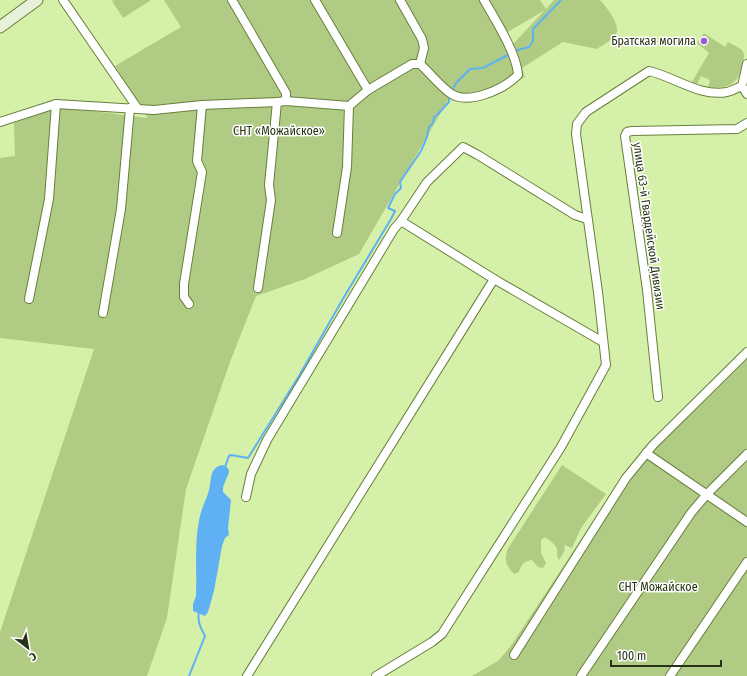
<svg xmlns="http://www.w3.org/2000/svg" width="747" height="676" viewBox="0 0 747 676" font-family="'Fira Sans Condensed',sans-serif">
  <rect width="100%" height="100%" fill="#d5f0a8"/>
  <g fill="#b0cb83" fill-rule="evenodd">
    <polygon points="114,0 151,0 123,18 112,1"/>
    <path d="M164,0H540L546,9L554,0H600C606,7 623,26 615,36C611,41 602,45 597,49L563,42L522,68L525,77L486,97L451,95L359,254L305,279L256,296L230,362L186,489L167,618L147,676H0V632L94,349L0,338V158L15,156L14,123L60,107L148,118L115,66L181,27ZM545,10L513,44L512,47L506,33Z"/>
    <path d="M704,33L725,47L728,42C732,45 739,47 742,50C745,54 744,58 743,62C739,84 730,89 708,87L710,80L701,76L697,84L692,82L709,53L697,43Z"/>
    <polygon points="747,347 747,676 472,676 498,661 510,647 621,479 646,445"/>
    <path d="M562,465L606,494L581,528L572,548L564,545L565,550L559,560C556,556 558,554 557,550C556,544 549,540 545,537L541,540V553L546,563L543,568L538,567L532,560C524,561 521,564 519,572L514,574C505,564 505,562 507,550Z"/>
  </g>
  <path fill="#5fb1f3" d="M222,465C235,469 226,476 224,485C223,485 223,491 223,492L231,500L228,528L229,535L225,538L222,546L214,591L208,612L205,616L193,611V604L196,596C197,570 194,541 200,516C202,507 207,498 209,490C212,479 209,468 222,465Z"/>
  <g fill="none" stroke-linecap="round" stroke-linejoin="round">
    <g stroke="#5fb1f3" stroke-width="2">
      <polyline points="514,51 529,47 533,41 533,29 561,0"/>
      <polyline points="452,91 456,83 470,69 483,68 508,55"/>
      <polyline points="225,467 229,456 231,455 248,458 299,376 344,297 391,219 395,211 388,208 395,194 401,188 400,182 421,151 427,137 429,127 433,123 434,117 438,114 449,102 449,95"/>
      <path d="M189,676L205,636C201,628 197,622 199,612"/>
    </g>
    <g stroke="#687f3c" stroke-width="10">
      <g id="street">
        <polyline points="63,0 138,109"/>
        <polyline points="232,0 286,93 286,101"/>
        <polyline points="315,0 368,90"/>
        <polyline points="400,0 422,39 424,48 420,64"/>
        <polyline points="747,64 742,86 747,94"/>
        <path d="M0,122L56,104L154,110L202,105L277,102L286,101L349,106L368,90L412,64H420C430,73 439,85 450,93C468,106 504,89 518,75C517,54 495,19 484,0"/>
        <polyline points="401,221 494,279 603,342"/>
        <polyline points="337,233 347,167 349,106"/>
        <polyline points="258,288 271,200 269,185 277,102"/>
        <polyline points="29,299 49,199 56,104"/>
        <polyline points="189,304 184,297 184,284 202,172 197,161 202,105"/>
        <polyline points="103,313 121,209 130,108"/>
        <polyline points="658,397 647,290 625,136 627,132 632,131 737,129 747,123"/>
        <polyline points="646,453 747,522"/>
        <polyline points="246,497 251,474 267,440 394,229 401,221 427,182 463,147 478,155 575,215 587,219"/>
        <polyline points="514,655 626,478 653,445 747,352"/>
        <polyline points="247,676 494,279"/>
        <path d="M376,676L432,642L442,634L561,447L606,365L598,292L576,134L577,124L586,112L649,71C675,77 699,97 727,92C732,91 737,88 742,86"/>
        <polyline points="581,676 691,513 707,494 747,454"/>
        <polyline points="670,676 747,562"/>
      </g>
    </g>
    <g stroke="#687f3c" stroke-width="13">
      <polyline id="secondary" points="0,27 37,0"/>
    </g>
    <use href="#street" stroke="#fff" stroke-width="8"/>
    <use href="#secondary" stroke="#e8f1da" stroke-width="11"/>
  </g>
  <circle fill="#975bd2" stroke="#fff" stroke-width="1.5" cx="704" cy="41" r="4"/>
  <g text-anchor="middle" stroke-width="3" stroke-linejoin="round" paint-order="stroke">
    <g font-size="12" fill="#283216" stroke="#fff" text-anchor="end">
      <text x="696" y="45">Братская могила</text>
    </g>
    <g font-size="12" fill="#26330c" stroke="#fff">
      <text x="279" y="135">СНТ «Можайское»</text>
      <text x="658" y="591">СНТ Можайское</text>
    </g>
    <g font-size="12" fill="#283216" stroke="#fff">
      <text transform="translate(649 226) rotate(82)" y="4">улица 63-й Гвардейской Дивизии</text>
    </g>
  </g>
  <g transform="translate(28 648) rotate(149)" stroke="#ffffff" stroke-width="3" paint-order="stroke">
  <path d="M0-3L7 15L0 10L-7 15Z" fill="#283216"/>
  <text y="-6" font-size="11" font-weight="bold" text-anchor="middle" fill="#283216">С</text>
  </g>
  <path d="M611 660v6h110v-6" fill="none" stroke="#283216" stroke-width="2"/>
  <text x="617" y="660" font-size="12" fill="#283216" stroke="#ffffff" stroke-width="3" paint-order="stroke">100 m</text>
</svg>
